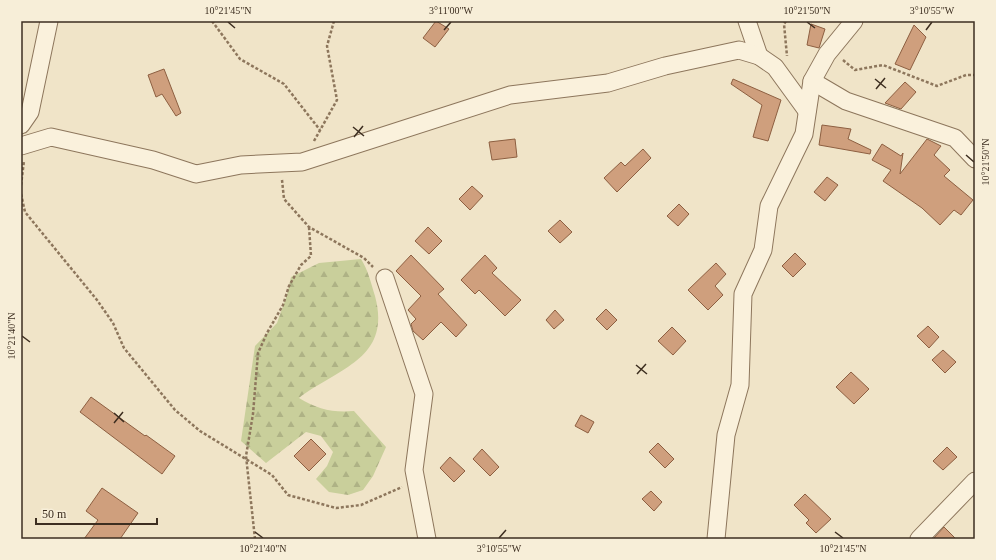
<svg xmlns="http://www.w3.org/2000/svg" width="996" height="560" viewBox="0 0 996 560" font-family="'Times New Roman',serif">
  <defs>
    <pattern id="forest-firs" width="22" height="20" patternUnits="userSpaceOnUse"><rect width="22" height="20" fill="#c9cf9b"/><path d="M5 1l3.5 6h-7zM16 11l3.5 6h-7z" fill="#aeb285"/></pattern>
  </defs>
  <rect width="100%" height="100%" fill="#f0e4c8"/>
  <path fill="url(#forest-firs)" d="M361,259C368,270 371,283 375,296C392,359 338,368 299,398C317,409 333,413 354,411L386,447L373,476L363,490L348,495L329,492L316,479L327,466L333,452L321,436L306,432L266,463L241,441L255,346L277,323L287,295L291,277L319,263Z"/>
  <g fill="#cf9f7d" stroke="#8d5f41">
    <polygon points="436,21 449,29 435,47 423,38"/>
    <polygon points="811,24 825,29 819,48 807,45"/>
    <polygon points="914,25 926,37 910,70 895,64"/>
    <polygon points="164,69 181,113 176,116 162,94 156,97 148,75"/>
    <polygon points="733,79 781,100 768,141 753,137 762,105 731,84"/>
    <polygon points="905,82 916,92 901,109 885,103"/>
    <polygon points="822,125 851,129 848,139 871,150 870,154 819,145"/>
    <polygon points="515,139 517,157 492,160 489,142"/>
    <polygon points="927,139 941,146 934,155 950,170 944,176 973,200 961,215 954,210 940,225 922,208 883,181 891,170 872,160 882,144 901,156 903,153 900,174"/>
    <polygon points="643,149 651,158 617,192 604,178 621,162 625,166"/>
    <polygon points="827,177 838,185 825,201 814,192"/>
    <polygon points="472,186 483,196 470,210 459,199"/>
    <polygon points="679,204 689,214 678,226 667,216"/>
    <polygon points="560,220 572,232 560,243 548,231"/>
    <polygon points="428,227 442,241 429,254 415,241"/>
    <polygon points="795,253 806,264 793,277 782,266"/>
    <polygon points="411,255 444,289 438,294 467,325 456,337 441,322 423,340 413,331 411,324 416,319 408,310 421,296 396,271"/>
    <polygon points="485,255 497,268 492,273 521,300 505,316 479,290 475,294 461,280"/>
    <polygon points="716,263 726,274 715,286 723,295 708,310 688,290"/>
    <polygon points="606,309 617,320 607,330 596,319"/>
    <polygon points="555,310 564,320 554,329 546,320"/>
    <polygon points="928,326 939,337 929,348 917,336"/>
    <polygon points="672,327 686,341 673,355 658,341"/>
    <polygon points="943,350 956,362 945,373 932,360"/>
    <polygon points="851,372 869,389 854,404 836,387"/>
    <polygon points="91,397 145,436 146,435 175,456 162,474 80,412"/>
    <polygon points="581,415 594,422 588,433 575,426"/>
    <polygon points="311,439 326,454 309,471 294,456"/>
    <polygon points="658,443 674,459 665,468 649,452"/>
    <polygon points="947,447 957,457 943,470 933,461"/>
    <polygon points="482,449 499,467 490,476 473,459"/>
    <polygon points="450,457 465,471 454,482 440,468"/>
    <polygon points="102,488 138,513 120,539 84,539 98,520 86,511"/>
    <polygon points="651,491 662,502 654,511 642,499"/>
    <polygon points="805,494 831,519 816,533 806,523 809,520 794,505"/>
    <polygon points="944,527 956,539 933,539"/>
  </g>
  <g fill="none" stroke-linecap="round" stroke-linejoin="round">
    <g stroke="#8d765c" stroke-width="19">
      <g id="minor">
        <polyline points="747,21 759,56"/>
        <polyline points="812,81 846,101 955,138 975,159"/>
        <polyline points="21,125 30,112 49,21"/>
        <polyline points="21,146 51,137 153,160 196,174 241,165 302,162 510,95 608,83 665,66 739,50 759,56 775,67 807,111"/>
        <polyline points="385,278 424,394 414,470 427,539"/>
        <polyline points="716,539 726,435 740,385 743,294 763,250 769,206 804,134 812,81 827,54 854,21"/>
        <polyline points="919,539 975,481"/>
      </g>
    </g>
    <g stroke="#8d765c" stroke-width="2.5" stroke-dasharray="3 2" stroke-linecap="butt">
      <polyline points="212,21 240,59 284,84 320,130"/>
      <polyline points="786,21 784,24 787,56"/>
      <polyline points="843,60 855,70 883,65 937,86 966,75 975,75"/>
      <polyline points="314,141 337,100 327,46 334,21"/>
      <polyline points="282,180 284,199 309,227 364,258 373,267"/>
      <polyline points="21,185 24,161"/>
      <polyline points="21,194 25,212 97,300 113,323 124,348 175,410 200,431 272,475 288,495 336,508 361,505 402,487"/>
      <polyline points="255,539 246,456 253,414 258,353 267,333 283,305 289,286 301,265 311,256 309,227"/>
    </g>
    <use href="#minor" stroke="#faf1dc" stroke-width="17"/>
  </g>
  <path fill="none" stroke="#3d2e20" stroke-width="1.5" d="M228,22L235,28M807,22L815,28M444,30L451,22M926,30L932,22M875,79L886,88M876,89L885,78M353,127L364,136M354,137L363,126M966,155L974,162M22,336L30,342M636,365L647,374M637,374L646,364M114,413L124,422M114,423L123,412M255,532L263,538M835,532L843,538M499,538L506,530"/>
  <rect width="996" height="560" fill="none" stroke="#f7eed8" stroke-width="44"/>
  <path d="M36 518v6h121v-6" fill="none" stroke="#3d2e20" stroke-width="2"/>
  <text x="42" y="518" font-size="12" fill="#3d2e20" stroke="#f7eed8" stroke-width="3" paint-order="stroke">50 m</text>
  <rect x="22" y="22" width="952" height="516" fill="none" stroke="#3d2e20" stroke-width="1.5"/>
  <g font-size="10" text-anchor="middle" fill="#3d2e20">
    <text x="228" y="14">10°21'45"N</text>
    <text x="451" y="14">3°11'00"W</text>
    <text x="807" y="14">10°21'50"N</text>
    <text x="932" y="14">3°10'55"W</text>
    <text transform="translate(985 162) rotate(-90)" y="4">10°21'50"N</text>
    <text transform="translate(11 336) rotate(-90)" y="4">10°21'40"N</text>
    <text x="263" y="552">10°21'40"N</text>
    <text x="499" y="552">3°10'55"W</text>
    <text x="843" y="552">10°21'45"N</text>
  </g>
</svg>
